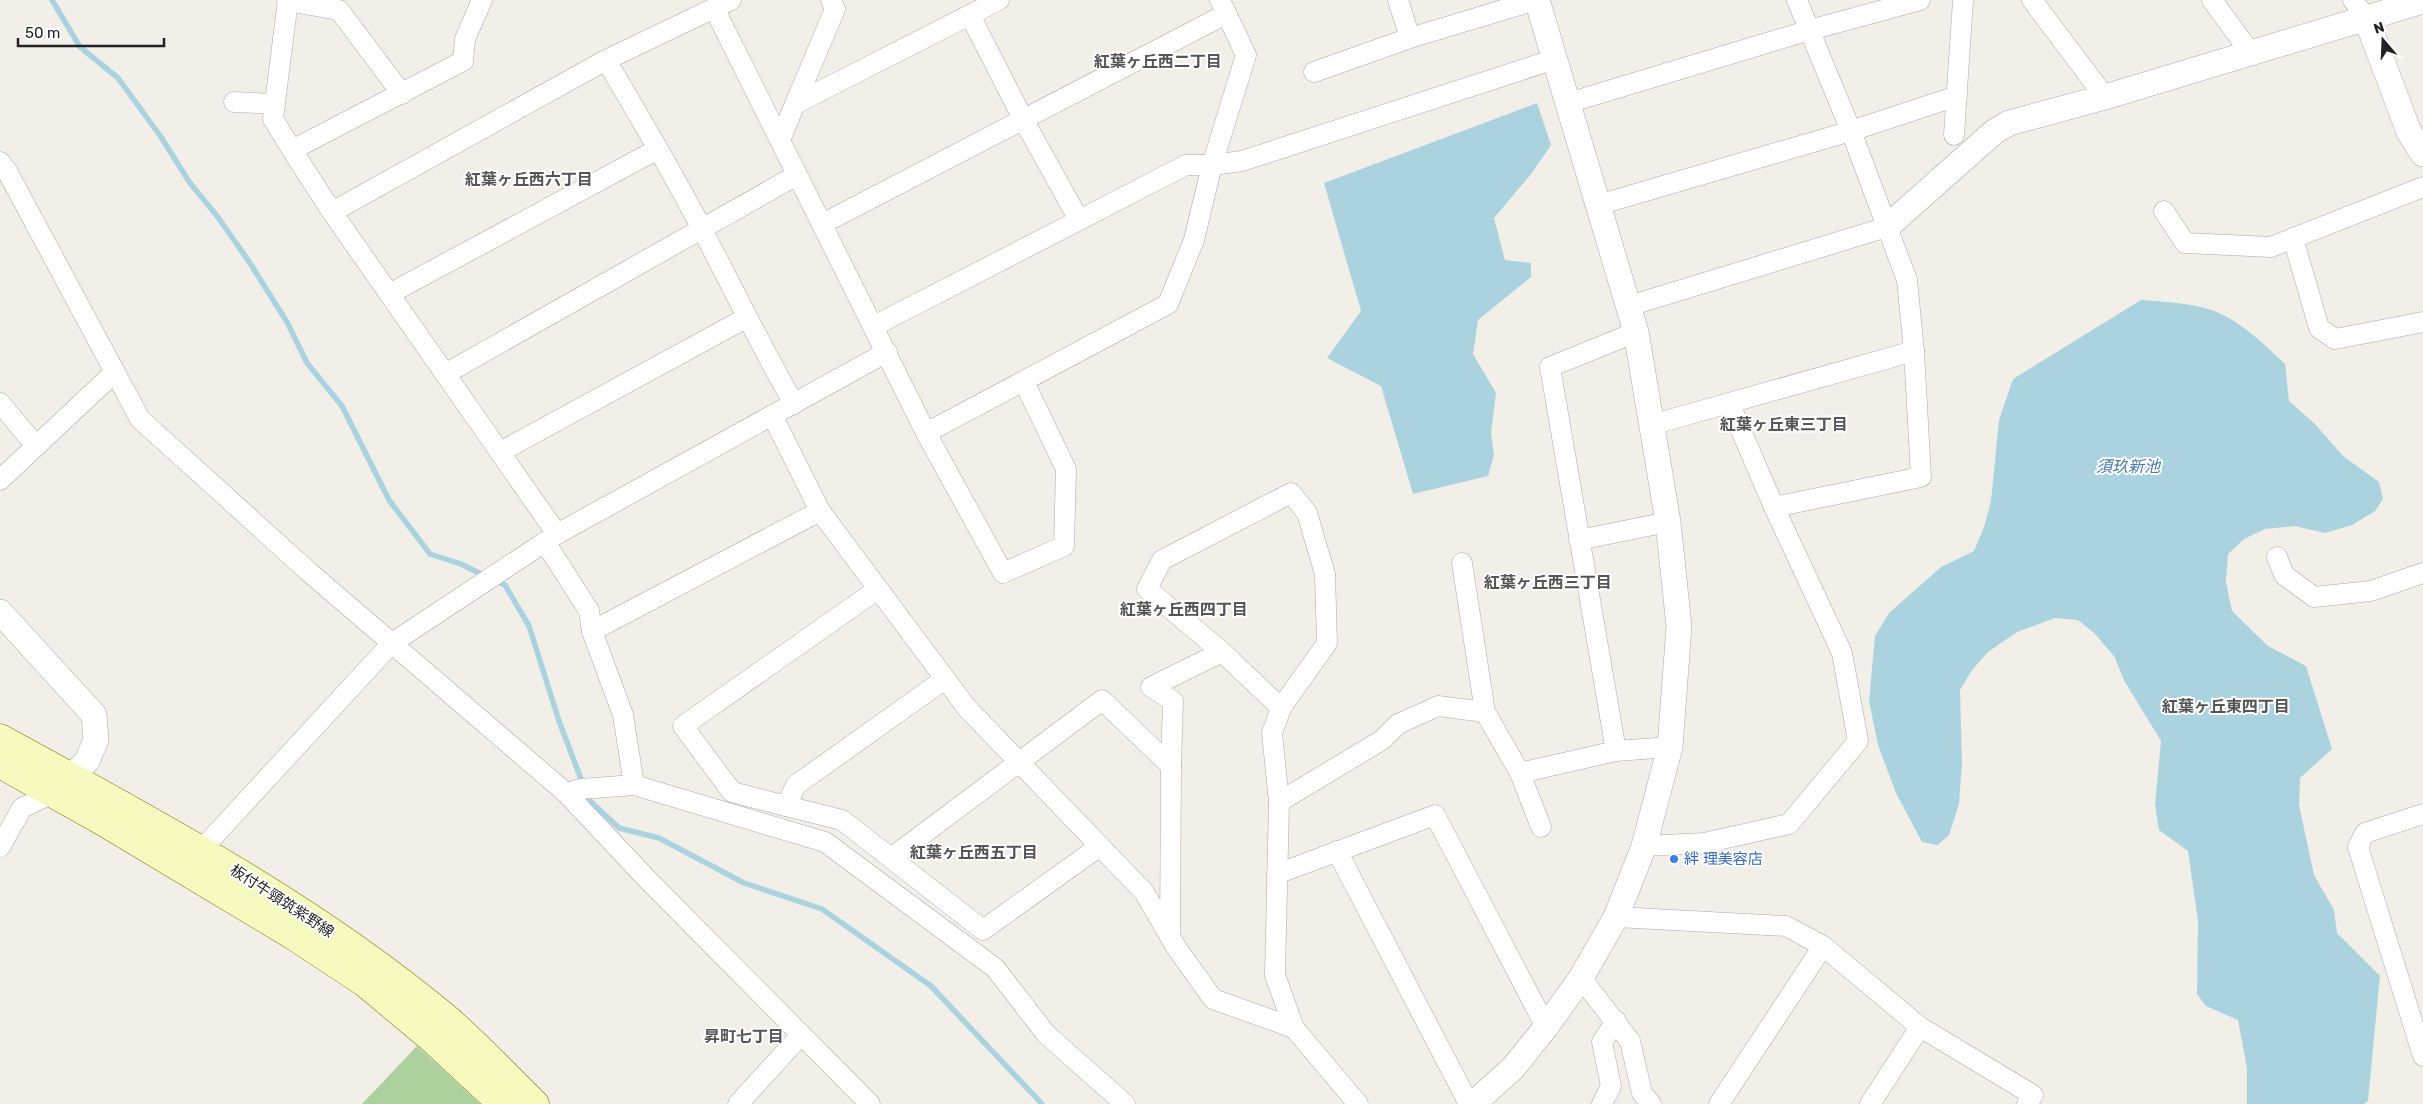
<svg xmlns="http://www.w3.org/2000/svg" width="2423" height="1104" viewBox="0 0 2423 1104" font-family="Rubik,'Noto Sans JP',sans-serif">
  <rect width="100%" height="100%" fill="#f2efe9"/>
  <polygon fill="#add19e" points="417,1046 480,1104 362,1104"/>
  <g fill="#aad3df">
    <polygon points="1537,103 1551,145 1532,173 1494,218 1505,260 1531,263 1531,277 1478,320 1473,354 1496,393 1491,433 1494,455 1488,476 1413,494 1381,386 1327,358 1361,311 1324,183"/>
    <path d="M2141,300C2166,302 2199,303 2221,314C2245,325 2266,346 2285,364L2289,401L2315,424L2343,456L2379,482L2383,499L2375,511L2352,525L2325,533L2295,526L2265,529L2244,539L2228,554L2226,582L2232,611L2268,646L2306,666L2332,749L2300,778L2299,805L2314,875L2334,910L2337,933L2380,976L2368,1101L2364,1104H2247V1068L2238,1020L2206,1006L2197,994L2198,921L2188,851L2159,830L2155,805L2161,741L2125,682L2114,656L2094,633L2078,620L2055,618L2017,632L1988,652L1972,670L1960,690L1962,763L1959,804L1949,835L1938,845L1922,842L1896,793L1878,745L1869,701L1875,636L1889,613L1941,567L1974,551L1984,527L1991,501L1999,420L2013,379Z"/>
  </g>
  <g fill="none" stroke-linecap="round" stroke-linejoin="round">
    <g stroke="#aad3df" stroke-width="5.5">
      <polyline points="52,0 80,47 118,78 161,137 190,183 217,216 248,260 287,322 307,363 342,406 389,500 430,554 461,564 485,576"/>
      <polyline points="494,580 505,585 529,626 559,721 589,800 619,828 659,838 744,883 822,909 931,986 1042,1104"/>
    </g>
    <g stroke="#a9a9a9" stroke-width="21">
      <g id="minor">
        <polyline points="288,0 273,119 292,150"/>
        <polyline points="482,0 465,39 463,61 292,150 332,212 557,534"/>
        <polyline points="1398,0 1410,38"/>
        <polyline points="2032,0 2105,97"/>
        <polyline points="2212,0 2250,52"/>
        <polyline points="2353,0 2366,18"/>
        <polyline points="287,1 339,10 402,94"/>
        <polyline points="714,8 926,433 1003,573 1064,546 1066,469 1024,382"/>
        <polyline points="970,15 1023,119 1079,220"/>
        <polyline points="606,60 731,0"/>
        <polyline points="1314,72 1410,38 1536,0"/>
        <polyline points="234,102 275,104"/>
        <polyline points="1568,103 1810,30 1920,0"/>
        <polyline points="795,104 835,9 831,0"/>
        <polyline points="1954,135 1963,0"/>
        <polyline points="780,140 795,104 999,0"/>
        <polyline points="0,162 7,171 140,419 309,572 566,793 647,879 870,1104"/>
        <polyline points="1598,205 1851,131 1957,96"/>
        <polyline points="2164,211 2185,243 2271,247 2423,187"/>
        <path d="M332,212L606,60C639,116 672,171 702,229C732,287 761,346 794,404"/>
        <polyline points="822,224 1226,14"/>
        <polyline points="2293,238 2319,328 2335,339 2423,322"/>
        <polyline points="389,294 658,149"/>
        <polyline points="1629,306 1887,227"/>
        <polyline points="874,326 1186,165 1212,165 1242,161 1555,59"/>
        <polyline points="1636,332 1550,367 1616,751 1670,747"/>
        <polyline points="445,374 797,175"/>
        <polyline points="0,403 36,446"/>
        <polyline points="772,415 820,511 967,708 1144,892 1176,947 1213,999 1294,1028"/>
        <polyline points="1651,425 1914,351"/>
        <polyline points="926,433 1168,304 1194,240 1212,165 1246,55 1220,0"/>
        <polyline points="500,452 746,318"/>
        <polyline points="0,480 115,372"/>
        <polyline points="1774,507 1921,477 1914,351 1907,280 1851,131 1797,0"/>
        <polyline points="1579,540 1668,522"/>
        <polyline points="545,542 589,611 592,631 623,715 634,785"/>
        <polyline points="2277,557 2284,575 2314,597 2371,591 2423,573"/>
        <polyline points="1462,563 1485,712 1520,773 1541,827"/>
        <polyline points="878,589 683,726 732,792 786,806 796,785 945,679"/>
        <polyline points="592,631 820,511"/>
        <polyline points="1281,708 1222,652 1147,589 1162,560 1291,493 1307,513 1325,574 1327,643 1281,708 1272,733 1279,802 1275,975 1294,1028 1358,1104"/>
        <polyline points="1171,766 1173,701 1151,687 1222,652"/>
        <polyline points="1520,773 1616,751"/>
        <polyline points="566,793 581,789 634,785 825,842 995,968 1046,1034 1125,1104"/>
        <polyline points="1279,802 1382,740 1398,724 1438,706 1485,712"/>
        <polyline points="786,806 842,820 983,930 1100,846"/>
        <polyline points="2423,814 2365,833 2358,847 2423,1056"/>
        <polyline points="1644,846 1704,843 1789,824 1858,741 1842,653 1774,507 1730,405"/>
        <polyline points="0,847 22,808 53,793"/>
        <polyline points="201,850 392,643 557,534 887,352"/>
        <polyline points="1337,851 1469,1104"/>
        <polyline points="891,858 1102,700 1171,766 1170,935"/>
        <polyline points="1277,874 1435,815 1546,1027"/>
        <polyline points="1616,917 1786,926 1823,946 1920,1027 2033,1095 2027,1104"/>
        <polyline points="1581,978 1630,1041 1642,1093 1651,1104"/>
        <polyline points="738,1104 801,1035"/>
        <polyline points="1602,1104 1611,1086 1602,1042 1616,1021"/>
        <polyline points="1719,1104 1823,946"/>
        <polyline points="1870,1104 1920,1027"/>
      </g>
    </g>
    <g stroke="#a9a9a9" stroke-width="26">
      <g id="tertiary">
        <polyline points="2366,18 2409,132 2423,154"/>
        <polyline points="1887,227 1994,132 2009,123 2105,97 2423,1"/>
        <polyline points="0,612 94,715 96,740 87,761 57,791"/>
        <polyline points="1473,1104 1513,1068 1546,1027 1581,978 1616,917 1644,846 1670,747 1679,626 1668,522 1636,332 1537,0"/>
      </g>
    </g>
    <g stroke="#707d05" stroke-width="29">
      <g id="secondary">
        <path d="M0,738C153,822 311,905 445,1017C477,1044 505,1075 535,1104"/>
        <polyline points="0,764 102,821 292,935 365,983 432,1039 502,1104"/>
      </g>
    </g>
    <use href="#minor" stroke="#fff" stroke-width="20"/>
    <use href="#tertiary" stroke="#fff" stroke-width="25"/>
    <use href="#secondary" stroke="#f7fabf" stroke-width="28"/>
  </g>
  <circle fill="#3f7fe0" stroke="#fff" stroke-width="2" cx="1674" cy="859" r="5"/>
  <g text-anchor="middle" stroke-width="4" stroke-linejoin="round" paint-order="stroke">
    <g font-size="15" fill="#366cbe" stroke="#fff" text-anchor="start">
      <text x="1684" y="864">絆 理美容店</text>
    </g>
    <g font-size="15" fill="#222" stroke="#fff">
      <text transform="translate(282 901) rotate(33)" y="5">板付牛頸筑紫野線</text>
    </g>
    <g font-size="16" font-weight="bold" fill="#555" stroke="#fff">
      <text x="1158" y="67">紅葉ヶ丘西二丁目</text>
      <text x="529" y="185">紅葉ヶ丘西六丁目</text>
      <text x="1784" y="430">紅葉ヶ丘東三丁目</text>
      <text x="1548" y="588">紅葉ヶ丘西三丁目</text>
      <text x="1184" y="615">紅葉ヶ丘西四丁目</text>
      <text x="2226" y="712">紅葉ヶ丘東四丁目</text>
      <text x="974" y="858">紅葉ヶ丘西五丁目</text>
      <text x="744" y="1042">昇町七丁目</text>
    </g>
    <g font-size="16" font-style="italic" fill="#4a7aab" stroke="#fff">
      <text x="2128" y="472">須玖新池</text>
    </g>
  </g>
  <g transform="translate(2383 40) rotate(341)" stroke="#ffffff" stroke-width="4" paint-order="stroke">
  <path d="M0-4L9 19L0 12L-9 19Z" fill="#222222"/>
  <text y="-8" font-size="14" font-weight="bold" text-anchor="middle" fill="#222222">N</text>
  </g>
  <path d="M18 38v8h146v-8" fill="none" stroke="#222222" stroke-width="2.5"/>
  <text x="25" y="38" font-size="15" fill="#222222" stroke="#ffffff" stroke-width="4" paint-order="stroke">50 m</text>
</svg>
